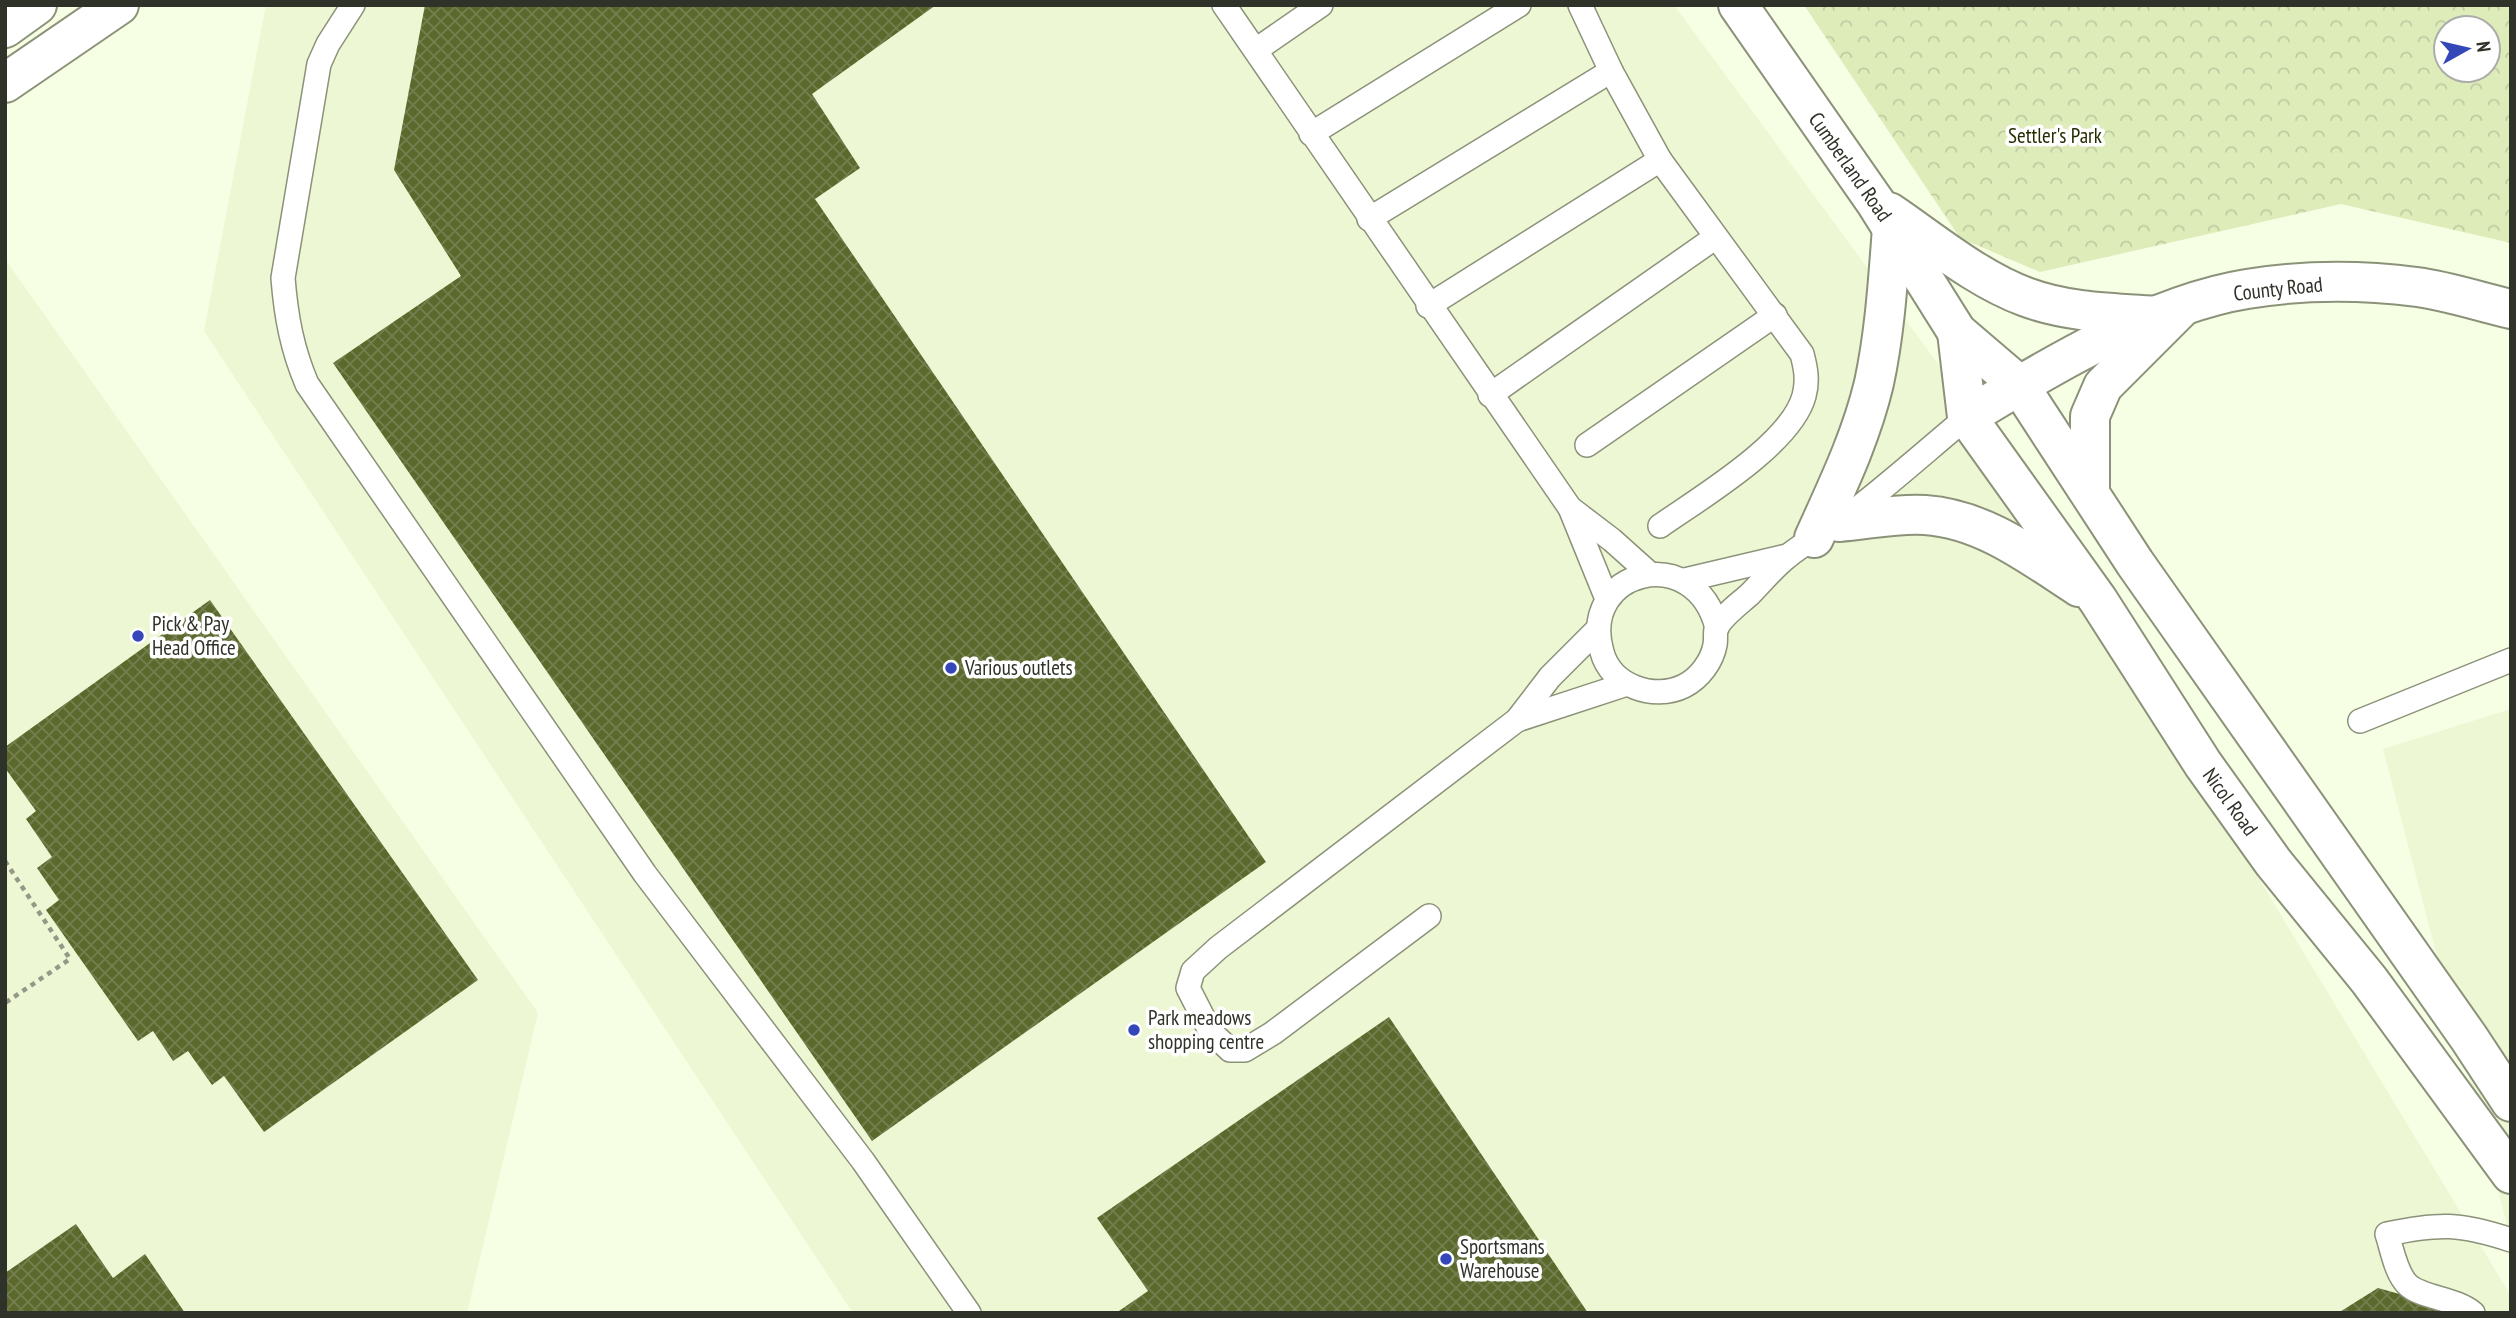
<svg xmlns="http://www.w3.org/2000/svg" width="2516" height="1318" viewBox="0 0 2516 1318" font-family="'PT Sans Narrow',sans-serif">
  <defs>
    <pattern id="park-crowns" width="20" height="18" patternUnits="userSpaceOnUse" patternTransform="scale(1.75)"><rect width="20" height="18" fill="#deecba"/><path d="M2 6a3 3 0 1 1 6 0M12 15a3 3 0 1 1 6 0" fill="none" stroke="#bfcba0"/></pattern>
    <pattern id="building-cross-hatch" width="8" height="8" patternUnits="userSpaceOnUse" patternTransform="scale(1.75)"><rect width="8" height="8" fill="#5b692c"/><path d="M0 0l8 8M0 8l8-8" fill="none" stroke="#747f50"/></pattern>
  </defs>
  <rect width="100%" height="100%" fill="#f6fee3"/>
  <g fill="#edf7d4">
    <polygon points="266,5 1674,5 1994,440 2511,1296 2511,1313 853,1313 204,331"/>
    <polygon points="5,259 538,1013 467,1313 5,1313"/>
    <polygon points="2511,709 2511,1240 2383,749"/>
  </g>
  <path fill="url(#park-crowns)" fill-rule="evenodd" d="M1804,5H2511V243L2341,204L2040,272L1960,238ZM2446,28H2488V70H2446Z"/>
  <g fill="url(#building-cross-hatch)">
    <polygon points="425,5 936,5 812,94 860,168 815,199 1266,862 872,1141 333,363 461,276 394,170"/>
    <polygon points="210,600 478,980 264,1132 224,1076 212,1085 188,1051 173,1061 153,1031 138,1041 46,910 59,900 37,868 52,857 26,819 36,811 5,768 5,747"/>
    <polygon points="1389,1017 1588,1313 1116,1313 1148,1291 1097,1218"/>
    <polygon points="76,1224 113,1278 145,1254 185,1313 5,1313 5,1273"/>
    <polygon points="2378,1288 2464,1312 2464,1313 2338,1313"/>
  </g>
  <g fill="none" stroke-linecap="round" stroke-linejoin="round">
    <g stroke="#8b9279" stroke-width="26">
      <g id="service">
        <path d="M353,5L328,44L319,64L283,278C286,316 292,349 307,384L645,874L863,1161L969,1313"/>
        <polyline points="1224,5 1570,508 1607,599"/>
        <path d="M1580,5L1611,71L1660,160L1802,354C1806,369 1808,381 1804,396C1791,444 1700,498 1660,526"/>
        <polyline points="1256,50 1321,5"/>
        <polyline points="1311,134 1519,5"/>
        <polyline points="1369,219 1611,71"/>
        <polyline points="1428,306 1660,160"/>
        <polyline points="1490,395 1716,237"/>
        <polyline points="1587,445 1775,315"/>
        <polyline points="1570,508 1612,540 1650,574"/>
        <polyline points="1685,580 1787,556"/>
        <path d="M1717,628C1695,540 1578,570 1602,652C1611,686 1654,701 1684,686C1700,678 1712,661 1715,645C1716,640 1715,633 1716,629C1721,617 1740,603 1749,595C1762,582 1773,568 1787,557C1803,543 1823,534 1840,522C1884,489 1925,452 1967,417"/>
        <polyline points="1517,720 1627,684"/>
        <polyline points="2360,721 2511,660"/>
        <polyline points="1429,916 1273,1033 1245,1050 1230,1050 1210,1031 1188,988 1193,971 1218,948 1517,720 1550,677 1597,630"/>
        <path d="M2473,1313C2455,1298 2422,1298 2408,1285C2396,1274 2392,1249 2387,1234C2439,1223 2460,1223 2511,1240"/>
      </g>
    </g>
    <g stroke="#8b9279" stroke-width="42">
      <path id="tertiary" d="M1967,417C2047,368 2153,304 2247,289C2301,280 2362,280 2417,287C2448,291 2480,302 2511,309"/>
    </g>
    <g stroke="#8b9279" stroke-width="42">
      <g id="secondary">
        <polyline points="1738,5 1876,203 1957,332 2019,385 2135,563 2469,1038 2511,1102"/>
        <polyline points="5,28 37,5"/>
        <polyline points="5,83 119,5"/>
        <path d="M1889,212C1932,241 1977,279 2026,297C2069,313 2115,313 2160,316"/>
        <polyline points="1957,332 1967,417 2098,600 2203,764 2273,862 2369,980 2511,1174"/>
        <polyline points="2090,491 2090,416 2103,386 2180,309"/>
        <path d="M1839,522C1866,520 1897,513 1925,515C1984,519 2031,556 2079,587"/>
        <path d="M1814,538C1837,487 1861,438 1874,383C1885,332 1888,280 1892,228"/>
      </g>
    </g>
    <polyline stroke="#939986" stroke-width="4.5" stroke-dasharray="5 5" stroke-linecap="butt" points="5,861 70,959 5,1003"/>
    <use href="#service" stroke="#fff" stroke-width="23"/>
    <use href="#tertiary" stroke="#fff" stroke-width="38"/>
    <use href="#secondary" stroke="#fff" stroke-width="38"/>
  </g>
  <g fill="#3447b9" stroke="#fff" stroke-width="2.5">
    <circle cx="138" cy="636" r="7"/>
    <circle cx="951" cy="668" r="7"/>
    <circle cx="1134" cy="1030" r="7"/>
    <circle cx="1446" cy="1259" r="7"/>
  </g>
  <g text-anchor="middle" stroke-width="7" stroke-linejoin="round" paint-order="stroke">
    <g font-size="21" fill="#252e00" stroke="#fff">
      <text x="2055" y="143">Settler's Park</text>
    </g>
    <g font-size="21" fill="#2f3228" stroke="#fff">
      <text transform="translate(1850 167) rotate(55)" y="7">Cumberland Road</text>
      <text transform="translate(2278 289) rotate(-6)" y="7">County Road</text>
      <text transform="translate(2230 802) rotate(54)" y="7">Nicol Road</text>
    </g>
    <g font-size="21" fill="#2f3228" stroke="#fff" text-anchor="start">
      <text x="152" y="631">Pick &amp; Pay<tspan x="152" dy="24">Head Office</tspan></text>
      <text x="965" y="675">Various outlets</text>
      <text x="1148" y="1025">Park meadows<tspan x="1148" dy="24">shopping centre</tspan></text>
      <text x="1460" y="1254">Sportsmans<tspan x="1460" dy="24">Warehouse</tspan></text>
    </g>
  </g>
  <rect width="2516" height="1318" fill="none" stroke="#2f3228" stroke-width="14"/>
  <g transform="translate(2467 49) rotate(82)"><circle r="33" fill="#ffffff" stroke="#acada9" stroke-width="2"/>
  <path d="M0-5L12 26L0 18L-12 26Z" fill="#3447b9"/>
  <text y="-10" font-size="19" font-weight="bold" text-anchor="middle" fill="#2f3228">N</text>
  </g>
</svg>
